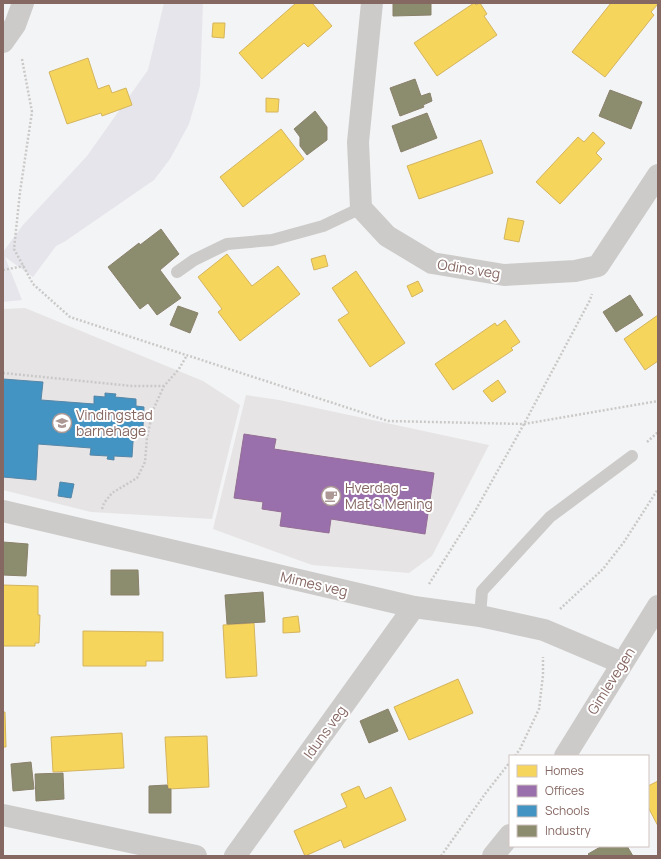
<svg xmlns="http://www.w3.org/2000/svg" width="661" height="859" viewBox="0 0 661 859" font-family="Manrope,sans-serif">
  <rect width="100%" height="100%" fill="#f3f4f5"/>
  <g fill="#e6e4e5">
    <polygon points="25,308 203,381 240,405 212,519 91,512 3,490 3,309"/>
    <polygon points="246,395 279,400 489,445 432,556 409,573 312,565 213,529"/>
  </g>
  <polygon fill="#e6e5eb" points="164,3 203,3 200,86 189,124 170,159 154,180 64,242 56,246 33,277 5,257 22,300 3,302 3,252 23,225 87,156 148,70"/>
  <g fill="#f6d55c" stroke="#d4b45e">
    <polygon points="296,3 312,3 332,26 308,47 304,43 262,79 239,53"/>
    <polygon points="474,3 476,5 480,3 487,14 484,16 497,35 437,76 414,43"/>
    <polygon points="611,3 658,3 658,4 651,12 654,15 605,77 572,52"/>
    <polygon points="213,23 225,23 224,38 212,37"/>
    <polygon points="88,58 98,89 109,85 112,93 126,88 132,105 102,116 101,113 67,124 49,72"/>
    <polygon points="266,98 279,99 278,112 266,112"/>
    <polygon points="281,129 304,159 243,207 220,177"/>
    <polygon points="593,132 605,143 596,153 602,159 560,204 536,182 578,137 584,142"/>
    <polygon points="481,140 493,173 419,199 407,166"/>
    <polygon points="508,218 524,221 519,242 504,239"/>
    <polygon points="227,254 252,286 278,266 300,294 240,341 218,312 222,309 198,277"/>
    <polygon points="325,255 328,266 314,270 311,259"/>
    <polygon points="356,271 405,343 370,367 338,320 349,313 332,288"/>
    <polygon points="418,281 423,291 412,297 407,286"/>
    <polygon points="658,315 658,361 645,370 624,339"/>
    <polygon points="505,320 520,342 511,348 513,350 453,390 435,364 495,323 497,326"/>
    <polygon points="498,380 506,392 492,402 483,391"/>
    <polygon points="3,585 38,586 38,615 40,615 39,643 35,643 35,646 3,646"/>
    <polygon points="298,616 300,632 283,633 283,618"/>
    <polygon points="254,623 257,676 226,678 223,625"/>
    <polygon points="83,631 163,632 163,661 146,661 146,666 83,666"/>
    <polygon points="458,679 473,713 409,740 394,707"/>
    <polygon points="3,712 5,712 6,747 3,747"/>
    <polygon points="122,733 124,768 53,772 51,737"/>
    <polygon points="207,736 209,787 168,789 165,737"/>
    <polygon points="658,781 658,826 648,807 648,786"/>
    <polygon points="359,786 365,799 391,787 406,820 344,848 341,840 305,856 294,831 347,807 341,794"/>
  </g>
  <polygon fill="#9970ab" stroke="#936e95" points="244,434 276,439 274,449 434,473 425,534 331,519 329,533 280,526 282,512 262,509 263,502 234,498"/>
  <g fill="#4393c3" stroke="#5786a6">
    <polygon points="3,379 43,382 41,400 94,404 94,396 105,397 105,393 116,394 115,397 136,399 136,406 144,407 143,427 134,427 132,457 114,456 114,460 107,459 108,456 90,455 91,448 38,444 36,480 3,477"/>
    <polygon points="60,482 74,484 71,498 58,496"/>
  </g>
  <g fill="#8c8c6e" stroke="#8a816b">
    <polygon points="393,3 431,3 431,15 393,16"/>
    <polygon points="415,79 421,96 430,93 432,101 423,105 424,107 400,116 390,88"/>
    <polygon points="610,90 642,102 631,129 599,116"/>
    <polygon points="315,111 327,127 327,140 307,155 300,146 300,137 294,129"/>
    <polygon points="427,113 437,138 401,152 392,126"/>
    <polygon points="161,229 179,254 160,270 181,298 157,315 148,303 140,309 108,267 139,243 140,245"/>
    <polygon points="630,295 643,315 616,332 603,312"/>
    <polygon points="178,306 198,313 190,333 170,325"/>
    <polygon points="3,542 28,544 26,576 3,575"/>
    <polygon points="111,570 138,570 139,595 111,595"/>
    <polygon points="263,592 265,622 227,624 225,595"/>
    <polygon points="388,709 398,731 369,743 360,721"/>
    <polygon points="31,762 34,789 13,791 11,764"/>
    <polygon points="63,773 64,799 36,801 35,774"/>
    <polygon points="167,785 168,789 171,789 171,813 149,813 149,786"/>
    <polygon points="602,846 627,846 633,856 590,856 588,854"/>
  </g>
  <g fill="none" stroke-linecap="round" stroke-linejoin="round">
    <g stroke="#cac9c8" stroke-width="2.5" stroke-dasharray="2 2" stroke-linecap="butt">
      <polyline points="22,59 32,112 20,192 14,249 33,284 70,317 388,421 524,424 658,401"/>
      <polyline points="3,270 24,266"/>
      <polyline points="3,373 132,386 164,386"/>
      <polyline points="647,442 658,432"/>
      <polyline points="102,509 104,503 112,493 137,478 145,462 147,438 153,410 164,386 179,369 187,355"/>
      <polyline points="429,584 474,513 524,424 590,300 592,294"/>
      <polyline points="560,609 603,569 624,542 658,489"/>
      <polyline points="515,756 520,749 539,709 543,675 543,657"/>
      <polyline points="441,856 485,794 510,762"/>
    </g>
    <g stroke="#cdcbca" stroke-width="12">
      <polyline points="177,272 194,260 227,244 272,240 323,226 361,208"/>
      <polyline points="480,616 482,591 550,517 632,456"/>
    </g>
    <g stroke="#cdcbca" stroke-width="22">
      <polyline points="372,3 358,142 361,208 387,236 432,263 504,275 575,271 598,266 658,175"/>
      <polyline points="3,42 15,25 23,3"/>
      <polyline points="3,511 414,607 480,616 544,630 622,663"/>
      <polyline points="3,815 196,856"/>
      <polyline points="235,856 414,607"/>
    </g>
    <g stroke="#cdcbca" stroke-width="22">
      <polyline points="565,756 658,606"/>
      <polyline points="493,856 510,835"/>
    </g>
  </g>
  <defs>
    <g id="school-ring" transform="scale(1)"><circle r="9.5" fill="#fff" stroke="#ac9996" stroke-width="1.5"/><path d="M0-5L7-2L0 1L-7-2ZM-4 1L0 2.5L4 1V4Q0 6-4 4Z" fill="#ac9996"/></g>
    <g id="cafe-ring" transform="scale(1)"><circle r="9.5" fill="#fff" stroke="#ac9996" stroke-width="1.5"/><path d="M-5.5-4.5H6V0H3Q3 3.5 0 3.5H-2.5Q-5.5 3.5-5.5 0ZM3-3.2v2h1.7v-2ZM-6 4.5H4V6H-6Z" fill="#ac9996"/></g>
  </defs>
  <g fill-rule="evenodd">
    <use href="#school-ring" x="62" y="423"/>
    <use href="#cafe-ring" x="331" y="496"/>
  </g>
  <g text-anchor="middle" stroke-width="4" stroke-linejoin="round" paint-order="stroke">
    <g font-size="14" fill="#866863" stroke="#fff">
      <text transform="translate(469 269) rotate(9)" y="5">Odins veg</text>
      <text transform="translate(314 584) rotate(13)" y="5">Mimes veg</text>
      <text transform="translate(611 681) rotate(-58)" y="5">Gimlevegen</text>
      <text transform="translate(325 732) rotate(-54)" y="5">Iduns veg</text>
    </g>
    <g font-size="14" fill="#866863" stroke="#fff" text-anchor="start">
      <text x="76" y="420">Vindingstad<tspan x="76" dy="16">barnehage</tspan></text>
      <text x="345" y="493">Hverdag -<tspan x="345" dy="16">Mat &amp; Mening</tspan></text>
    </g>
  </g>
  <rect width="661" height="859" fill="none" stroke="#866863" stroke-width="8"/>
  <rect x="509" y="755" width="140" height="92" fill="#ffffff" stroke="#cfc3c1"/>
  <rect x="517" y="765" width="20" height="12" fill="#f6d55c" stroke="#cfc3c1"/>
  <text x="545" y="775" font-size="12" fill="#866863">Homes</text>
  <rect x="517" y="785" width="20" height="12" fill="#9970ab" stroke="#cfc3c1"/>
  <text x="545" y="795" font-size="12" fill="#866863">Offices</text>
  <rect x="517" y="805" width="20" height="12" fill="#4393c3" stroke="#cfc3c1"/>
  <text x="545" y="815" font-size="12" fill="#866863">Schools</text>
  <rect x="517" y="825" width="20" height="12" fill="#8c8c6e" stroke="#cfc3c1"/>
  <text x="545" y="835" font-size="12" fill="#866863">Industry</text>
</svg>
